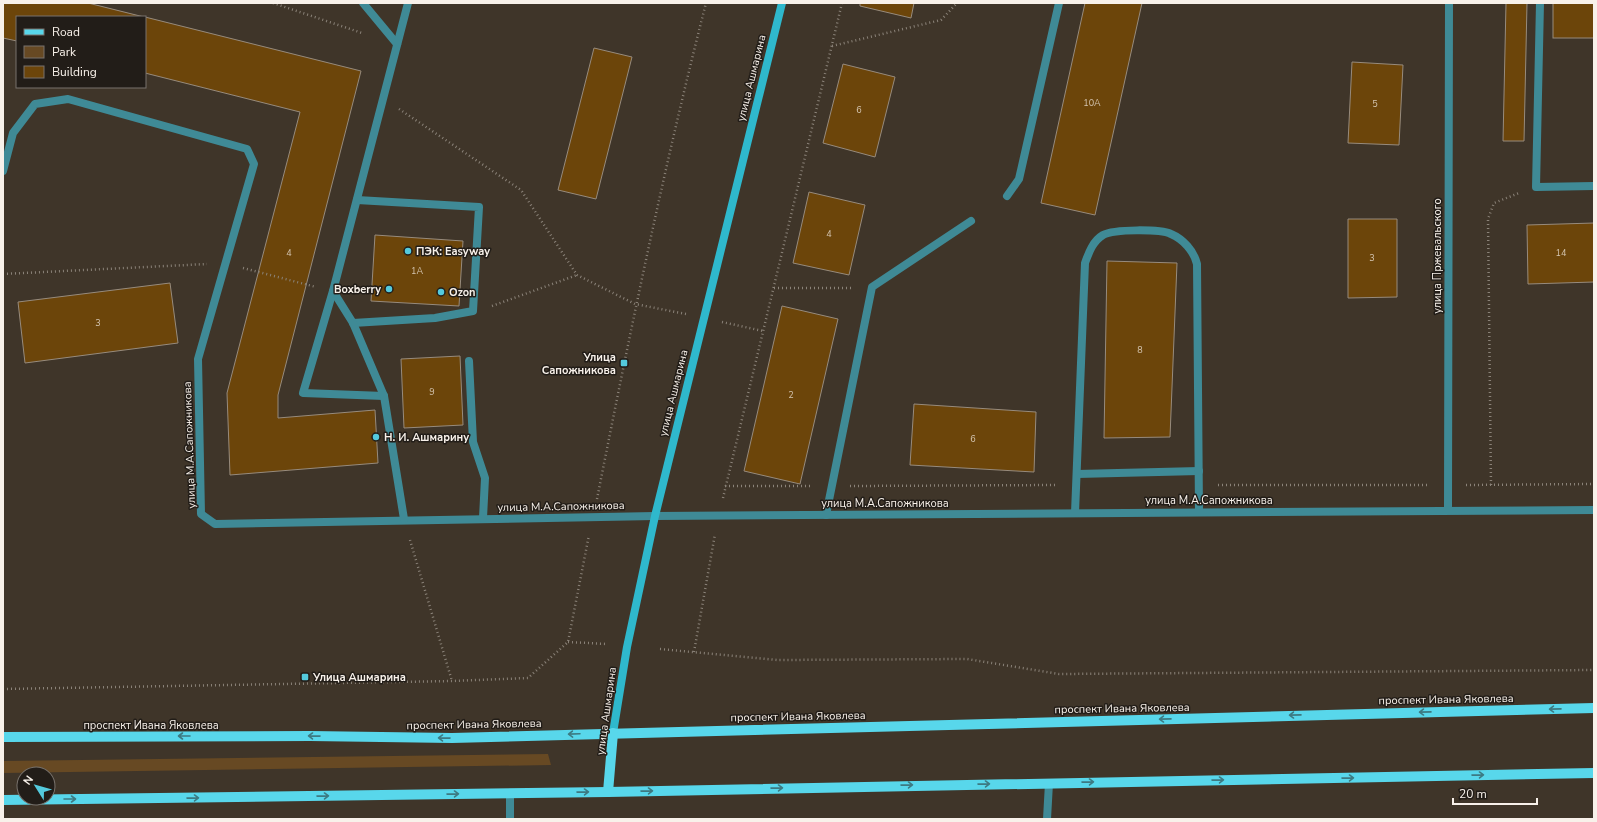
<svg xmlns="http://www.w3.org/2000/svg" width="1597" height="822" viewBox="0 0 1597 822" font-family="'Nunito Sans',sans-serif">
  <rect width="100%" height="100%" fill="#3f3529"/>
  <polygon fill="#674923" points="548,754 551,765 3,773 3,761"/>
  <g fill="#6c450a" stroke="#978b7d">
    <polygon points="3,3 88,3 144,17 17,17 17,41 3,38"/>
    <polygon points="860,3 914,3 911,18 860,6"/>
    <polygon points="1085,3 1142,3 1095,215 1041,203"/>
    <polygon points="1506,3 1527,3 1524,141 1503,141"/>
    <rect x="1553" y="3" width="41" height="35"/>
    <polygon points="145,17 361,71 278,395 278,418 375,410 378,463 230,475 227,393 300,112 145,73"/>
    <polygon points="594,48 632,57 596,199 558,190"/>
    <polygon points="1352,62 1403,65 1399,145 1348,143"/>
    <polygon points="843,64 895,77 875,157 823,143"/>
    <polygon points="809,192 865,205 849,275 793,263"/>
    <polygon points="1348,219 1397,219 1397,297 1348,298"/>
    <polygon points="1594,223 1594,282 1528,284 1527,225"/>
    <polygon points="375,235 463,241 459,306 371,301"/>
    <polygon points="1107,261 1177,263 1170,437 1104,438"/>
    <polygon points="170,283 178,343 25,363 18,302"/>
    <polygon points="782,306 838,319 800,484 744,471"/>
    <polygon points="460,356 463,425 404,428 401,359"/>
    <polygon points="914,404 1036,412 1034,472 910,465"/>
  </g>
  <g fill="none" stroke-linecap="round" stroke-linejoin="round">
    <g stroke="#8b8379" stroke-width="2.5" stroke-dasharray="1 3" stroke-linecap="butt">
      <polyline points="273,3 362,33"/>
      <polyline points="832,46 941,20 957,3"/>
      <polyline points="399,109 521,190 577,275 635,304 686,314"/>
      <polyline points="243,268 316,287"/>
      <polyline points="3,274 207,264"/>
      <polyline points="774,288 854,288"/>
      <polyline points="492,306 577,275"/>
      <polyline points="722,322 763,331"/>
      <polyline points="1218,485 1429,485"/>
      <polyline points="1466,485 1594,484"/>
      <polyline points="1491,485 1488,219 1494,203 1519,193"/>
      <polyline points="725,486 813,486"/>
      <polyline points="850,486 1057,485"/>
      <polyline points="723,498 842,3"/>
      <path d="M597,499C630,332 664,167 706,3"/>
      <polyline points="410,540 452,681"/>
      <polyline points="568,642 607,644"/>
      <polyline points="660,649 777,660 967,659 1059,674 1594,670"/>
      <polyline points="694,652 715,534"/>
      <polyline points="3,689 452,681 528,678 568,642 589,535"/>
    </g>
    <g stroke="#3f8a96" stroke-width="8">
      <polyline points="363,3 397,44"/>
      <polyline points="1540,3 1536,187 1594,186"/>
      <polyline points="3,171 13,133 35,104 68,99 247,149 254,164 198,359 201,514 215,524 655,516"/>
      <polyline points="1007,196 1019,179 1059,3"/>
      <polyline points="333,291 303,393 384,396"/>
      <polyline points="353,323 435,318 473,311 479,207 357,200"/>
      <polyline points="469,361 473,442 485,478 483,518"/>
      <polyline points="1077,474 1199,471"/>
      <path d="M1075,513L1085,263C1089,252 1093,241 1103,235C1114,229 1160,229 1171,234C1183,239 1194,251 1197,264L1199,511"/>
      <polyline points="826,515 872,287 971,221"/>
      <polyline points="404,519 384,396 353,323 333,291 408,3"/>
      <polyline points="510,793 510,819"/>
    </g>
    <g stroke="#3f8a96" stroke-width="8">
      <polyline points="1448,510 1449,3"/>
      <polyline points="655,516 1594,510"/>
      <polyline points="1047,819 1049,783"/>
    </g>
    <polyline stroke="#2fb8cc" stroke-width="8" points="613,733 627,647 655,516 782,3"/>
    <g stroke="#58d7eb" stroke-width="10">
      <polyline points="3,737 310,736 452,738 1594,708"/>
      <polyline points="608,792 613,733"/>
      <polyline points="3,800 608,792 1594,773"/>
    </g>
  </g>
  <defs><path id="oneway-shaft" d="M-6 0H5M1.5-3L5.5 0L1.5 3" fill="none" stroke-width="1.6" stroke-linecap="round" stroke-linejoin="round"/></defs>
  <g stroke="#3d7a82">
    <use href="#oneway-shaft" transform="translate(1555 709) rotate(179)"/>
    <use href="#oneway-shaft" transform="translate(1425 712) rotate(179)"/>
    <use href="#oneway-shaft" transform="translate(1295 715) rotate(179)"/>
    <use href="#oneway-shaft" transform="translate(1165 719) rotate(179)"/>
    <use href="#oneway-shaft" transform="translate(574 734) rotate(178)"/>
    <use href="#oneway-shaft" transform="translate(184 736) rotate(180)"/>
    <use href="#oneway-shaft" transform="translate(314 736) rotate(-179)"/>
    <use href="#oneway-shaft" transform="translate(444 738) rotate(-179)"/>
    <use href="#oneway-shaft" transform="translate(1478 775) rotate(-1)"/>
    <use href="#oneway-shaft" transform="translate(1348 778) rotate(-1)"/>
    <use href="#oneway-shaft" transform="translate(1218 780) rotate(-1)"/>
    <use href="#oneway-shaft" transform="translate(1088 782) rotate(-1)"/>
    <use href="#oneway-shaft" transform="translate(984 784) rotate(-1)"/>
    <use href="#oneway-shaft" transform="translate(907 785) rotate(-1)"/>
    <use href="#oneway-shaft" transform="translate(777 788) rotate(-1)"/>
    <use href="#oneway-shaft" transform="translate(647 791) rotate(-1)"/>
    <use href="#oneway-shaft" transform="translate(583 792) rotate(-1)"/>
    <use href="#oneway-shaft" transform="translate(453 794) rotate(-1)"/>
    <use href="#oneway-shaft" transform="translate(323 796) rotate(-1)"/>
    <use href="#oneway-shaft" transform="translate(193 798) rotate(-1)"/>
    <use href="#oneway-shaft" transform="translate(70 799)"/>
  </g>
  <g fill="#54cadd" stroke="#221d18" stroke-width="1.5">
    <circle cx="408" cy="251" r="4"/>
    <circle cx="389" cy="289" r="4"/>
    <circle cx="441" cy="292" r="4"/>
    <rect x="620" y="359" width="8" height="8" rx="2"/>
    <circle cx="376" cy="437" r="4"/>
    <rect x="301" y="673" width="8" height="8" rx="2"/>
  </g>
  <g text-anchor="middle" stroke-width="3" stroke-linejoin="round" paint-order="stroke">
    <g font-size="9" fill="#d5c6b2">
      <text x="1092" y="106">10А</text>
      <text x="1375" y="107">5</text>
      <text x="859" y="113">6</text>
      <text x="829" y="237">4</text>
      <text x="289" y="256">4</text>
      <text x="1561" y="256">14</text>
      <text x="1372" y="261">3</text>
      <text x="417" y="274">1А</text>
      <text x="98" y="326">3</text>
      <text x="1140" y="353">8</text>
      <text x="432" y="395">9</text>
      <text x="791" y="398">2</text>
      <text x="973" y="442">6</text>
    </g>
    <g font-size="11" fill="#f8f1ea" stroke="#221d18">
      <text transform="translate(751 78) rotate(-76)" y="4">улица Ашмарина</text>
      <text transform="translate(1437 256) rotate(-90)" y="4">улица Пржевальского</text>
      <text transform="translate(673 393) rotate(-76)" y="4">улица Ашмарина</text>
      <text transform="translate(189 445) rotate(-92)" y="4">улица М.А.Сапожникова</text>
      <text x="1209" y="504">улица М.А.Сапожникова</text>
      <text x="885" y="507">улица М.А.Сапожникова</text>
      <text transform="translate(561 506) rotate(-1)" y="4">улица М.А.Сапожникова</text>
      <text transform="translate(1446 699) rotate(-1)" y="4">проспект Ивана Яковлева</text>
      <text transform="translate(1122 708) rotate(-1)" y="4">проспект Ивана Яковлева</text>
      <text transform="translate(606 711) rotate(-82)" y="4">улица Ашмарина</text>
      <text transform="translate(798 716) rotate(-1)" y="4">проспект Ивана Яковлева</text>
      <text transform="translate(474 724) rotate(-1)" y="4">проспект Ивана Яковлева</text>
      <text x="151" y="729">проспект Ивана Яковлева</text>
    </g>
    <g font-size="11" font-weight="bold" fill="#f8f1ea" stroke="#221d18" text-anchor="start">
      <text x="416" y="255">ПЭК: Easyway</text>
      <text x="381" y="293" text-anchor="end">Boxberry</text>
      <text x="449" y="296">Ozon</text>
      <text x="616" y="361" text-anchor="end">Улица<tspan x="616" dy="13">Сапожникова</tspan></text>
      <text x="384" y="441">Н. И. Ашмарину</text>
      <text x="313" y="681">Улица Ашмарина</text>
    </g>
  </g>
  <rect width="1597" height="822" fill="none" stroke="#f8f1ea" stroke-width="8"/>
  <rect x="16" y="16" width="130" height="72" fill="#221d18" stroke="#78726c"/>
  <rect x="24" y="29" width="20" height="6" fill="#58d7eb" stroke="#78726c"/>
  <text x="52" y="36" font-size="12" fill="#f8f1ea">Road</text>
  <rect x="24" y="46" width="20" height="12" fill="#674923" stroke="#78726c"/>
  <text x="52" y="56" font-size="12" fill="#f8f1ea">Park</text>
  <rect x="24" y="66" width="20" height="12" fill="#6c450a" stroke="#78726c"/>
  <text x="52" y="76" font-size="12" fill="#f8f1ea">Building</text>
  <g transform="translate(36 786) rotate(307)"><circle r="19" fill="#221d18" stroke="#78726c"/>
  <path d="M0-3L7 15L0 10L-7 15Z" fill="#54cadd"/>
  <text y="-6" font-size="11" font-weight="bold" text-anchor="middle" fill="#f8f1ea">N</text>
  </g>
  <path d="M1453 798v6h84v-6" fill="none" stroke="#f8f1ea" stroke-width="2"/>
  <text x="1459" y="798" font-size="12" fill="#f8f1ea" stroke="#221d18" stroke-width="3" paint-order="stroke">20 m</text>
</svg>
